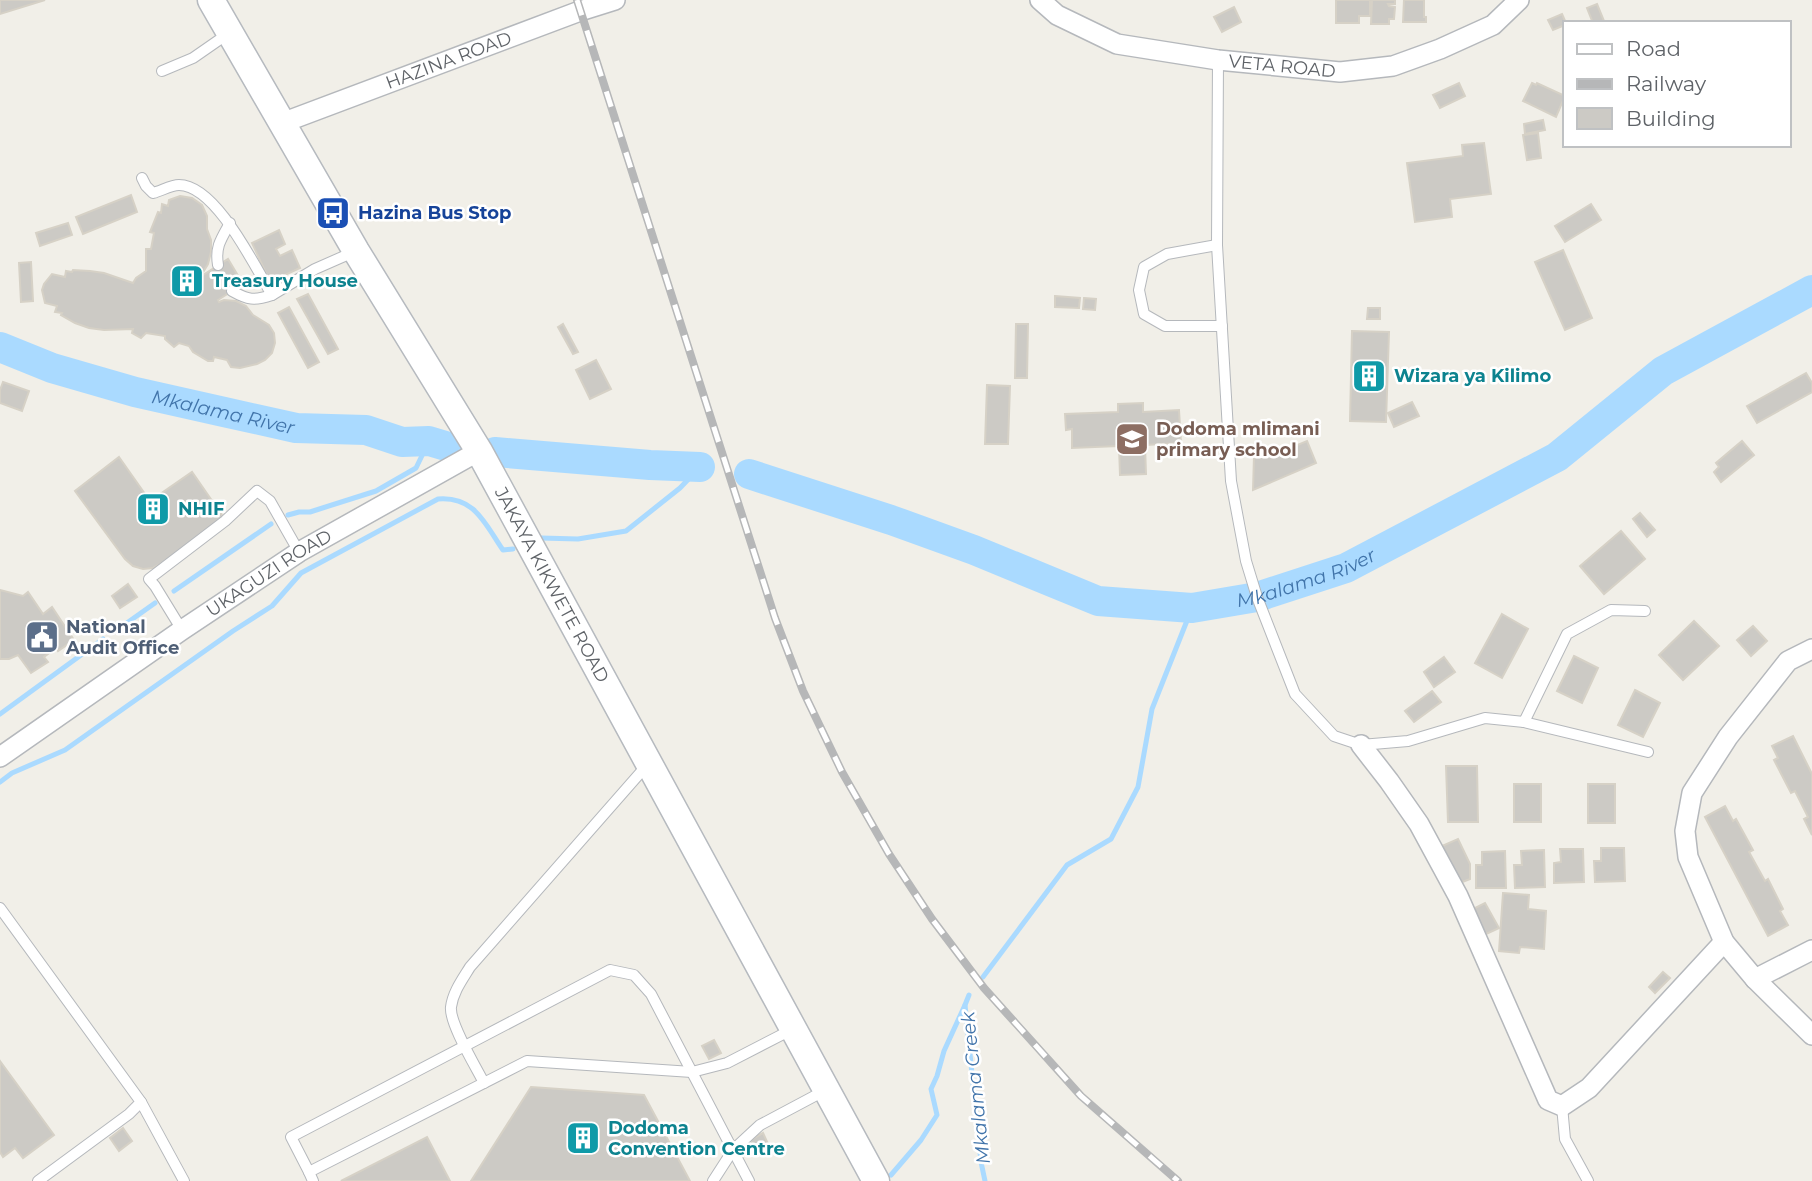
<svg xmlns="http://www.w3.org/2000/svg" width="1812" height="1181" viewBox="0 0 1812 1181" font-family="Montserrat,sans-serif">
  <rect width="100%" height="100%" fill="#f1efe8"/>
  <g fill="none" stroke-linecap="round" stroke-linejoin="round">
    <g stroke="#aadaff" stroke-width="5">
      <polyline points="288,515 299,512 310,512 376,491 416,468 429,441"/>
      <polyline points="541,538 578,539 626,531 680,488 700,467"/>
      <polyline points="174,591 271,524"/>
      <polyline points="124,625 155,603"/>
      <polyline points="0,714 103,639"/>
      <path d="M0,782L12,773L65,750L233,631L272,606L301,573L438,499C475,496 485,524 503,550L513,549"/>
      <polyline points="983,977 1067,865 1111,839 1138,787 1152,709 1192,608"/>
      <polyline points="969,995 965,1005 981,1162 985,1181"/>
      <polyline points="891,1175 921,1140 937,1115 931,1089 937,1076 944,1051 965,1005"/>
    </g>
    <g stroke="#aadaff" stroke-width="30">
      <path id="s1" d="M0,347L52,368L135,392L224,412L296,428L366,430L402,442L429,441L449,447"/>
      <polyline points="495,452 650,465 700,467"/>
      <path id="s2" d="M749,474L891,520L974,550L1098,601L1192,608L1257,597L1346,568L1557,457L1663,371L1812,290"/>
    </g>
  </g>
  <g fill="#cccac5" stroke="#d6d1c6" stroke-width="2">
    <polygon points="0,0 45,0 0,14"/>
    <polygon points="1336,0 1370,0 1370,16 1359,16 1359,23 1336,23"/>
    <polygon points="1372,0 1395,0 1395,4 1388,4 1389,6 1395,7 1394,19 1389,19 1389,24 1371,24"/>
    <polygon points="1404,0 1424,0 1424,17 1426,17 1426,22 1403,22"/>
    <polygon points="1597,4 1604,21 1593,23 1587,8"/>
    <polygon points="1234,7 1241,22 1222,32 1214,17"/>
    <polygon points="1562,14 1566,23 1565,25 1553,30 1548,20"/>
    <polygon points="1459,83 1465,96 1440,108 1433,95"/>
    <polygon points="1532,83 1536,85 1537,83 1565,96 1556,117 1523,101"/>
    <polygon points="1543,120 1545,130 1525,134 1524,124"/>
    <polygon points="1538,133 1541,158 1527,160 1523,135"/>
    <polygon points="1484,143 1491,194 1450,199 1452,217 1415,222 1407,163 1463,156 1462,145"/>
    <polygon points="131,195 137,212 83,234 76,217"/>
    <polygon points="180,196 192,198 202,205 207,216 207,229 211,240 211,252 208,264 202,274 203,275 228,259 243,284 218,300 219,302 224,300 236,301 246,306 253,315 269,325 274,333 275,343 272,353 265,360 257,364 240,368 231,367 227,360 214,357 213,361 208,361 193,352 189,346 179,343 174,347 165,339 165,336 146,333 141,338 132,333 133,329 104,330 89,328 75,323 61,315 62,313 55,312 57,306 45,303 42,290 44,284 52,274 65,277 66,271 72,272 73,270 90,271 104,273 133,283 136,278 146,271 146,249 151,249 154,233 150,232 158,212 161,213 162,204 168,206 169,200"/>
    <polygon points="1591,204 1601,220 1565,242 1555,226"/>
    <polygon points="68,223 72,235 40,246 36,233"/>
    <polygon points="279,230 285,244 276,249 280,256 292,250 300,268 270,282 252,243"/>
    <polygon points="1563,250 1592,318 1565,330 1535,262"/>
    <polygon points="31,262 33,301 21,302 19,263"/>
    <polygon points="308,294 338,349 328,354 297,299"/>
    <polygon points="1055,296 1080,298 1079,308 1055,307"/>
    <polygon points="1084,298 1096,299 1095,310 1083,309"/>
    <polygon points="289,307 319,362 308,368 278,313"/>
    <polygon points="1368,308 1380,308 1380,319 1367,319"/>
    <polygon points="563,324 578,352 573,354 558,327"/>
    <polygon points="1016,324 1028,324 1027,378 1015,378"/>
    <polygon points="1352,331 1389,332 1386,422 1350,421"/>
    <polygon points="596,360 611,389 590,399 576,370"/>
    <polygon points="1806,373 1812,383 1812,392 1757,423 1747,406"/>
    <polygon points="3,382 29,391 22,411 0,403 0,390"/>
    <polygon points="987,385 1010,386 1008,444 985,444"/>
    <polygon points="1412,402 1419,416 1394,427 1388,413"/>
    <polygon points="1143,403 1143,412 1179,410 1181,443 1145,445 1146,474 1120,475 1119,446 1072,448 1072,429 1066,430 1065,414 1118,412 1118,404"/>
    <polygon points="1307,441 1316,463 1253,490 1254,456 1268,450 1271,456"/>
    <polygon points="1742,441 1754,455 1721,482 1714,472 1719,467 1716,463"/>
    <polygon points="119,457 150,501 192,472 224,518 166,561 153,568 143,569 133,566 125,559 75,491"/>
    <polygon points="1640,513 1655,530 1647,537 1633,519"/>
    <polygon points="1621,531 1645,559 1604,594 1580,566"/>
    <polygon points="128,584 137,597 120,608 112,596"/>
    <polygon points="0,590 23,596 28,592 43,614 52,607 74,640 58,651 56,648 44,657 48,662 31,673 18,655 9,659 0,659"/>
    <polygon points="1502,614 1528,629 1502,678 1475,663"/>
    <polygon points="1694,621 1719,646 1683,680 1659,655"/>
    <polygon points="1753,626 1767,641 1751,656 1737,640"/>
    <polygon points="1574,656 1598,668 1582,703 1557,691"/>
    <polygon points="1444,657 1455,672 1434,687 1424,672"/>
    <polygon points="1635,690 1660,703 1643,737 1618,725"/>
    <polygon points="1432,691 1441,702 1414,722 1405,711"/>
    <polygon points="1793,736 1812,774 1812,835 1804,819 1808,817 1795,791 1791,793 1774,760 1778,758 1772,746"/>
    <polygon points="1446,766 1477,766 1478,822 1448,822"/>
    <rect x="1514" y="784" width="27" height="38"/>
    <rect x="1588" y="784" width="27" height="39"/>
    <polygon points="1725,806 1733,821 1736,819 1753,850 1749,852 1765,881 1768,879 1783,909 1780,911 1788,925 1768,936 1705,817"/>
    <polygon points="1458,839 1470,864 1470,879 1460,883 1442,846"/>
    <polygon points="1601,848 1624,848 1625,881 1595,882 1594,861 1601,861"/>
    <polygon points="1560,849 1583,849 1584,882 1554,883 1554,863 1561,862"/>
    <polygon points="1544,850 1545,887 1515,888 1514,865 1522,865 1521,851"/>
    <polygon points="1505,851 1506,888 1476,888 1476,865 1482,865 1482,852"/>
    <polygon points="1503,893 1529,895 1528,909 1546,911 1544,949 1520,947 1519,953 1499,951"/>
    <polygon points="1485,903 1499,928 1482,936 1469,911"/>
    <polygon points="1663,972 1670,978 1655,993 1649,987"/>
    <polygon points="714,1040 721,1053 709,1059 702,1046"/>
    <polygon points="0,1061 54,1135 23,1158 15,1148 3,1157 0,1152"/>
    <polygon points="531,1087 644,1095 690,1181 471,1181"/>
    <polygon points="123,1128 132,1141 119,1151 110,1138"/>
    <polygon points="763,1133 769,1146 757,1152 750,1140"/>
    <polygon points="427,1137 450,1181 341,1181"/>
  </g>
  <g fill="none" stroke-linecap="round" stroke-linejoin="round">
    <g stroke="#b5b8bc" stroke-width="12">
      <g id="lane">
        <polyline points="1218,60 1217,245 1231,481 1246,561 1257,597 1295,694 1334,736 1361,745 1408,741 1485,718 1524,722 1648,752"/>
        <polyline points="162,71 193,58 229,33"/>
        <path d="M142,178L146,186L153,193C161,191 171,185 179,185C216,185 255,267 272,295L315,269L356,251"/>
        <polyline points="1217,245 1167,254 1144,267 1139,290 1144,314 1165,326 1222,326"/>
        <path d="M218,265C215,247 221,239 230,223"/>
        <path d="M232,291C248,300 254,301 272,295"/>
        <polyline points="182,630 155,586 149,579 225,521 257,491 270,501 299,552"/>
        <polyline points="1524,722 1567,634 1611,610 1645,611"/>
        <polyline points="0,908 141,1102 129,1114 38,1181"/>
        <path d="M484,1083C476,1067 449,1023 451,1007C453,992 462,980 470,967L648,764"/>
        <polyline points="141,1102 184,1181"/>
        <polyline points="1562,1106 1565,1139 1588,1181"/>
        <polyline points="309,1172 291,1137 610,970 634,975 651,994 749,1181"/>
        <polyline points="313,1181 309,1172 527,1061 692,1072 727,1063 793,1029"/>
        <polyline points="713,1181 733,1150 760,1125 824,1091"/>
      </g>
    </g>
    <g stroke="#b5b8bc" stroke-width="22">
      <g id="street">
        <path id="s3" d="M1040,0L1057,15L1117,44L1218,60L1340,72L1393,66L1440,49L1493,25L1519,0"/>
        <path id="s4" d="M282,123L580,11L615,0"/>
        <polyline points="1812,649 1788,661 1728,737 1692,793 1685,831 1688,857 1724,942 1755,979 1812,1035"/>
        <polyline points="1361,745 1389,781 1419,824 1458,896 1548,1100 1562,1106 1589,1088 1724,942"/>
        <path id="s5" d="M0,757L182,630L299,552L479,451"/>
        <polyline points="1755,979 1812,950"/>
      </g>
    </g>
    <g stroke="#b6babf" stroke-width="29">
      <g id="secondary">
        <path id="s6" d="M211,0L356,251L479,451L876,1181"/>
      </g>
    </g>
    <use href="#lane" stroke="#fff" stroke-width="10"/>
    <use href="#street" stroke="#fff" stroke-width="19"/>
    <use href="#secondary" stroke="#fff" stroke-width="26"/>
    <g stroke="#b6b7b8" stroke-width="8">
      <polyline id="rail" points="577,0 775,618 803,691 842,772 889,854 932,919 984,988 1081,1096 1178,1181"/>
    </g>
    <use href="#rail" stroke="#fff" stroke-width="5" stroke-dasharray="16" stroke-linecap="butt"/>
  </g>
  <defs>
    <g id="bus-square" transform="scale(1.75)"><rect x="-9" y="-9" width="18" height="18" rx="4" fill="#1a4fb4" stroke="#fff"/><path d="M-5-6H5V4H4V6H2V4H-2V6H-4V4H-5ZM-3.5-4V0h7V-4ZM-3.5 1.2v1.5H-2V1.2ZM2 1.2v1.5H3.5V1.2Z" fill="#fff"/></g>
    <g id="building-square" transform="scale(1.75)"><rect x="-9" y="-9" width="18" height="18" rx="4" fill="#0f9aa8" stroke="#fff"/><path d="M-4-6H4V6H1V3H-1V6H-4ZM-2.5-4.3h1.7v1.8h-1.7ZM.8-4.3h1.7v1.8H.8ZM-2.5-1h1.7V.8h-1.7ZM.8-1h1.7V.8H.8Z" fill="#fff"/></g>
    <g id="school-square" transform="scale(1.75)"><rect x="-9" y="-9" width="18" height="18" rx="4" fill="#8d6e63" stroke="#fff"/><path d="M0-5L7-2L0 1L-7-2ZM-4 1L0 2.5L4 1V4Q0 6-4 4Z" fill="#fff"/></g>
    <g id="civic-square" transform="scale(1.75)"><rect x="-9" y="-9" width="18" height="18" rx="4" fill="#5c6f8a" stroke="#fff"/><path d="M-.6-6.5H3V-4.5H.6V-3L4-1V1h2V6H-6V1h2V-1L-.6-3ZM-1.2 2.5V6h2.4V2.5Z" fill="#fff"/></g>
  </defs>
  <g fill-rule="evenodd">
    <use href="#bus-square" x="333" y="213"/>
    <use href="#building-square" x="187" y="281"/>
    <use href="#building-square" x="1369" y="376"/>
    <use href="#school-square" x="1132" y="439"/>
    <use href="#building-square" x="153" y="509"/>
    <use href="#civic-square" x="42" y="637"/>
    <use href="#building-square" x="583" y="1138"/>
  </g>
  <g text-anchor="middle" stroke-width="5" stroke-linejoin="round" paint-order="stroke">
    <g font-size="18" fill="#5f6368" stroke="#fff">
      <text dy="6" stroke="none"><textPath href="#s4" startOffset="178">HAZINA ROAD</textPath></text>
      <text dy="6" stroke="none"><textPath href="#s3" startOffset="256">VETA ROAD</textPath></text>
      <text dy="6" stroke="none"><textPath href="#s5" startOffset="326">UKAGUZI ROAD</textPath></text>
      <text dy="6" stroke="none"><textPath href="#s6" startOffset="677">JAKAYA KIKWETE ROAD</textPath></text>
    </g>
    <g font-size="18" font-weight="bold" fill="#164399" stroke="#fff" text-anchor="start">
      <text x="358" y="219">Hazina Bus Stop</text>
    </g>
    <g font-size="18" font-weight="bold" fill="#0d838f" stroke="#fff" text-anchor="start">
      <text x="212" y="287">Treasury House</text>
      <text x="1394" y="382">Wizara ya Kilimo</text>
      <text x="178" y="515">NHIF</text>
      <text x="608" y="1134">Dodoma<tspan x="608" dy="21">Convention Centre</tspan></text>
    </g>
    <g font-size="18" font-weight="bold" fill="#785e54" stroke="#fff" text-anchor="start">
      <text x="1156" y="435">Dodoma mlimani<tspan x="1156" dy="21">primary school</tspan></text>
    </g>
    <g font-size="18" font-weight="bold" fill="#4e5e75" stroke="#fff" text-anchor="start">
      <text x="66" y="633">National<tspan x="66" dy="21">Audit Office</tspan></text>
    </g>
    <g font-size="19" font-style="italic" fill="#4174aa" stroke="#fff">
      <text dy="7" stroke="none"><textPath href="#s1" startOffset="233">Mkalama River</textPath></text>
      <text dy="7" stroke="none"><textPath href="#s2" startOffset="584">Mkalama River</textPath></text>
      <text transform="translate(975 1088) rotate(-96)" y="7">Mkalama Creek</text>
    </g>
  </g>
  <rect x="1563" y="21" width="228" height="126" fill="#ffffff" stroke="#bfc1c3" stroke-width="2"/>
  <rect x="1577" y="44" width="35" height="10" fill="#ffffff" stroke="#bfc1c3" stroke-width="2"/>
  <text x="1626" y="56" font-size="21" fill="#5f6368">Road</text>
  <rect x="1577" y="79" width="35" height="10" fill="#b6b7b8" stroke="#bfc1c3" stroke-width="2"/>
  <text x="1626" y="91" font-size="21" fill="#5f6368">Railway</text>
  <rect x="1577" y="108" width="35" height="21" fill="#cccac5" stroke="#bfc1c3" stroke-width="2"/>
  <text x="1626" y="126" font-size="21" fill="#5f6368">Building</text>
</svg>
